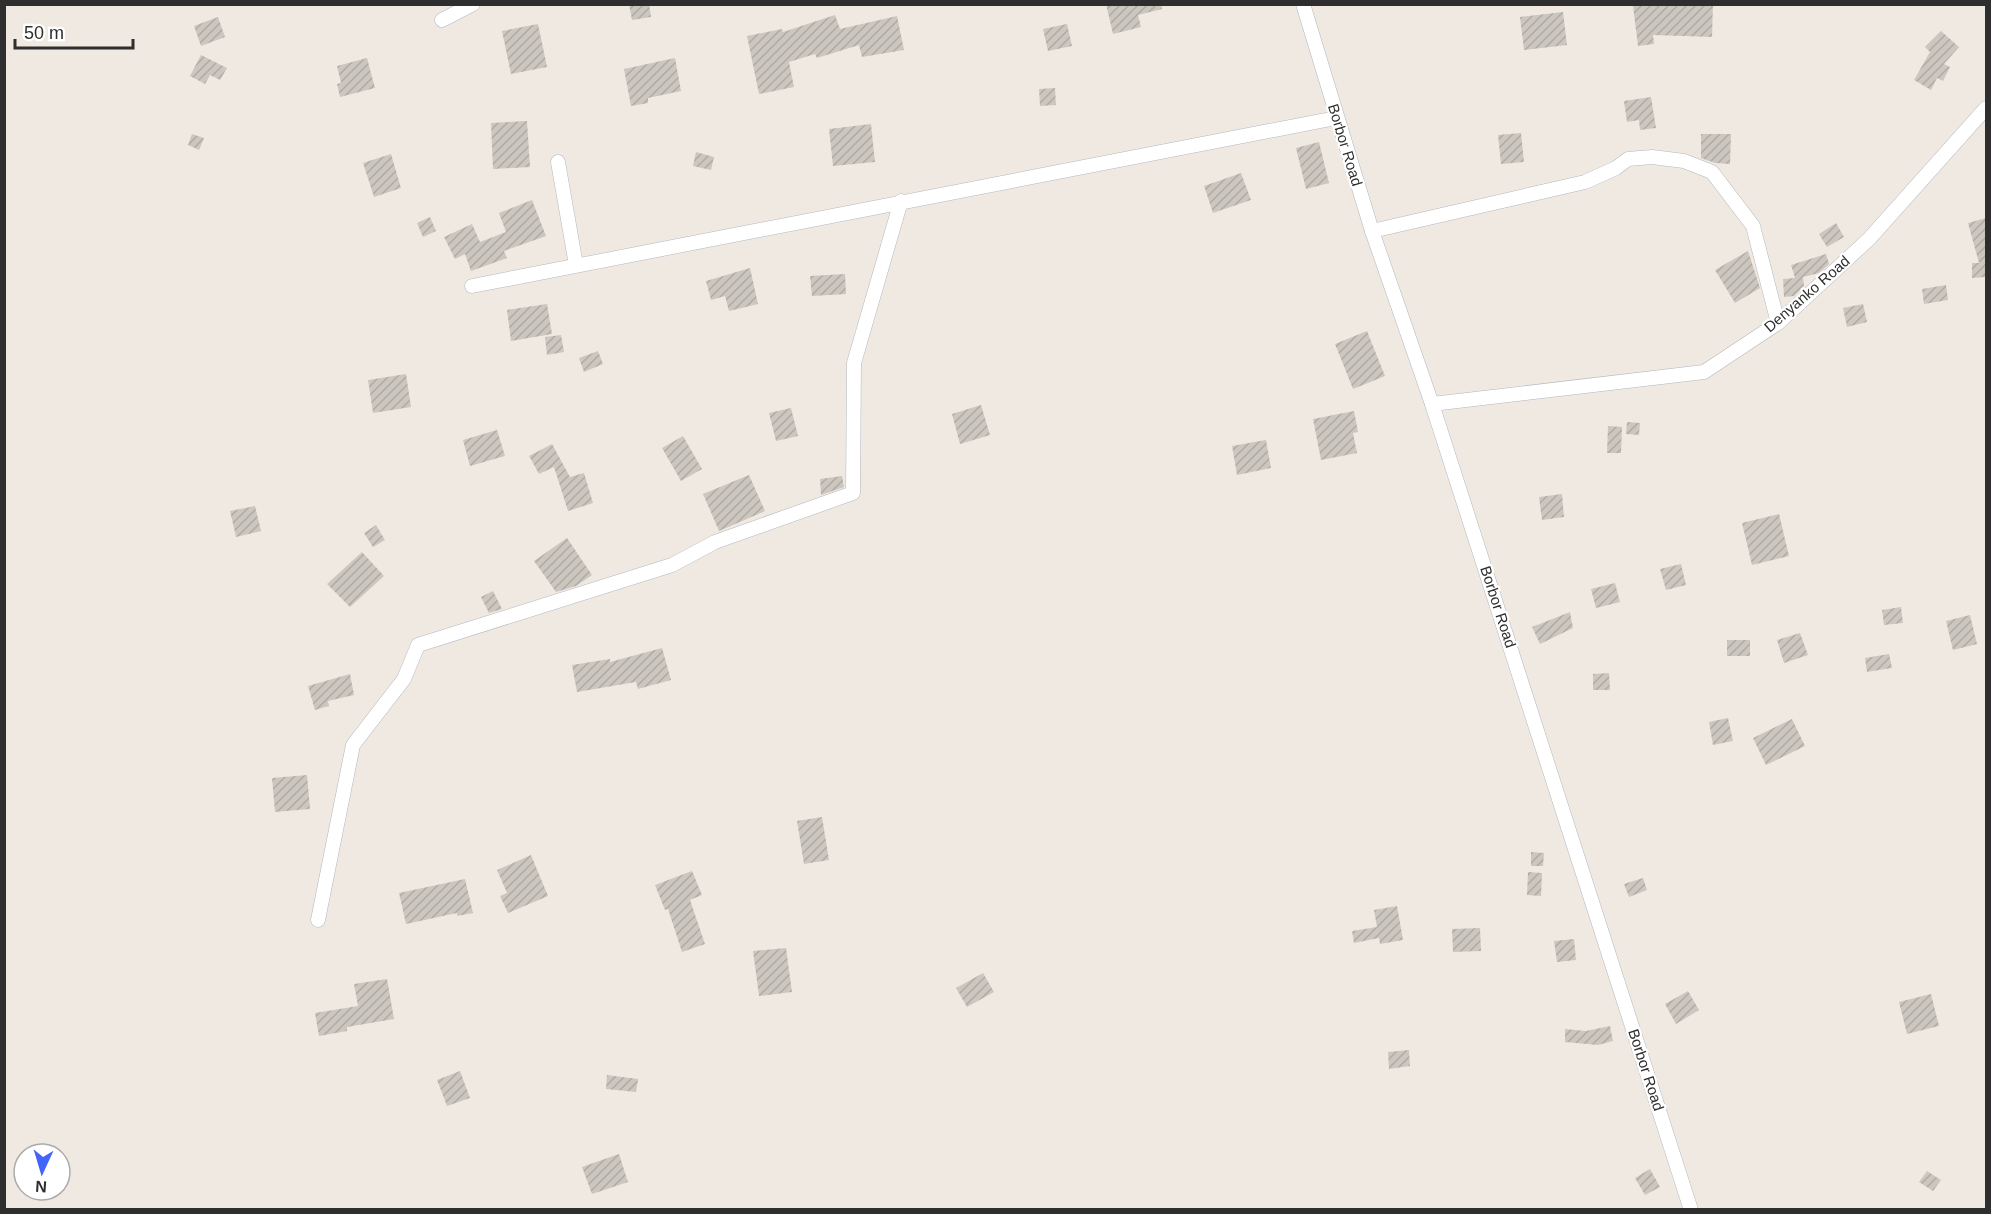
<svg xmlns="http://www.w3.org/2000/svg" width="1991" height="1214" viewBox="0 0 1991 1214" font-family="Helvetica,sans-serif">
  <defs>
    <pattern id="building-hatch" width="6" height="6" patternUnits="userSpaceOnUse" patternTransform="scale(1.5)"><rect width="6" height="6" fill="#cbc7bf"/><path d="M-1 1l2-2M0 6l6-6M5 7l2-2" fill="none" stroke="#afaba4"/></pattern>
  </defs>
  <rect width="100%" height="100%" fill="#efe9e1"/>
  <g fill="url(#building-hatch)">
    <polygon points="629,4 649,4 651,17 632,20"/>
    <polygon points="1106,4 1161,4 1162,9 1138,15 1141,27 1113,34"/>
    <polygon points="1649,4 1713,4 1712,37 1653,35 1654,44 1638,46 1633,6"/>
    <polygon points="1563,12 1567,45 1524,50 1520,17"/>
    <polygon points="835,15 840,29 897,16 904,50 862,57 859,45 817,58 815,54 789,62 794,87 759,94 747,36 782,29 783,32"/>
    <polygon points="218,17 225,37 201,46 194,26"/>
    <polygon points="538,24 547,67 511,74 502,31"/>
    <polygon points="1067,24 1072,46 1048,51 1043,29"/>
    <polygon points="1941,31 1959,47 1944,64 1950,67 1943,81 1937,78 1931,90 1914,80 1930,52 1925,47"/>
    <polygon points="201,55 227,68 220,80 210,75 205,84 190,76"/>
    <polygon points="367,58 375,88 340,97 337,84 341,83 337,66"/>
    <polygon points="675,58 681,91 648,98 648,103 631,106 624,69"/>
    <polygon points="1055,88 1056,105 1040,106 1039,89"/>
    <polygon points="1651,97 1656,128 1640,130 1639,120 1627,122 1624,101"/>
    <polygon points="527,121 530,167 493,169 491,123"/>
    <polygon points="871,124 875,162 833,166 829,129"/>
    <polygon points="1521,133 1524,162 1501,164 1498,135"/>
    <polygon points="192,134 204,138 199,150 188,145"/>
    <polygon points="1701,134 1731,134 1730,164 1715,163 1701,158"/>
    <polygon points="1319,142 1329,183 1306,189 1296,148"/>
    <polygon points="696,152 714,157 711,170 693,166"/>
    <polygon points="391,154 401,188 374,197 363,163"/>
    <polygon points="1241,173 1251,200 1213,213 1204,186"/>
    <polygon points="532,200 546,236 504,251 507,258 471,271 465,254 455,259 444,237 472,224 480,242 506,232 499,213"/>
    <polygon points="430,217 436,231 423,237 417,223"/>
    <polygon points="1986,218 1986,277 1972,278 1972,263 1979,263 1968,223"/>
    <polygon points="1836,223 1844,237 1827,247 1819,234"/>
    <polygon points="1748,251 1760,288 1735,303 1715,270"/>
    <polygon points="1826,254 1829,264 1819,273 1803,277 1804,286 1794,296 1784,297 1783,279 1795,278 1791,265"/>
    <polygon points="750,268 758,304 729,311 725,296 711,300 706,281"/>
    <polygon points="845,274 846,294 812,296 810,276"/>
    <polygon points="1946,285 1948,300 1924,304 1922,289"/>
    <polygon points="547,304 552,334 511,341 507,310"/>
    <polygon points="1863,304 1867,322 1847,327 1843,308"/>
    <polygon points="1367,331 1385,376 1353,389 1335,344"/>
    <polygon points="561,335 564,352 547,355 545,337"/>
    <polygon points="598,351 603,364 584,372 579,358"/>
    <polygon points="406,374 411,407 373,413 368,380"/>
    <polygon points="981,405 990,435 960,444 952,414"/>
    <polygon points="791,408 798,436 776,441 769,413"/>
    <polygon points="1354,411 1358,432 1353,433 1357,453 1321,460 1313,419"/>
    <polygon points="1627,422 1640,423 1639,435 1626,434"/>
    <polygon points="1608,426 1622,427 1621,453 1607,453"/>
    <polygon points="497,430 505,456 470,466 463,440"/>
    <polygon points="683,436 702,469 681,481 662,448"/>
    <polygon points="1266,440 1271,468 1237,475 1232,446"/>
    <polygon points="552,444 570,477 584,473 593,503 568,511 554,467 539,474 529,456"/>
    <polygon points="749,475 765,511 719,531 703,494"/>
    <polygon points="842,476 844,487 821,495 820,479"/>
    <polygon points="1562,494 1564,517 1542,520 1539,497"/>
    <polygon points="255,506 261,531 236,537 230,511"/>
    <polygon points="1779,514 1789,556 1752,565 1742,523"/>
    <polygon points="376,525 385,540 373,547 364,533"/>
    <polygon points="567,538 592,575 576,586 556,592 534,561"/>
    <polygon points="362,552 384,576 350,607 327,584"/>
    <polygon points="1681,564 1686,585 1666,590 1660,569"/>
    <polygon points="1615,583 1620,602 1596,608 1591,589"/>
    <polygon points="493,591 502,609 489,613 481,597"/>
    <polygon points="1901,607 1903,623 1884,625 1882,610"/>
    <polygon points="1570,612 1573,628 1540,644 1532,627"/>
    <polygon points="1970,615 1977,644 1953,650 1946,621"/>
    <polygon points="1800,633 1808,655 1784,663 1777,640"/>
    <rect x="1727" y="640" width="23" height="16"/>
    <polygon points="662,648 671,680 638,689 636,682 577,692 572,665 610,659 610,662"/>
    <polygon points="1889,654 1892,668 1867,672 1865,658"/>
    <polygon points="1609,673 1610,690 1593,690 1593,674"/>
    <polygon points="350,674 354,695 328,701 329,706 315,710 308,686"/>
    <polygon points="1728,718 1733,741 1713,745 1709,722"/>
    <polygon points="1792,719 1805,746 1766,765 1753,738"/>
    <polygon points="307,775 310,809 275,812 272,778"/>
    <polygon points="822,817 829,860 804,864 797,821"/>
    <polygon points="1531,852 1544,853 1543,866 1531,866"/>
    <polygon points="531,855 548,896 508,913 500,896 507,893 497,870"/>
    <polygon points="692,871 702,895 690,900 705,944 682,952 668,909 665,910 655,885"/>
    <polygon points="1528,872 1542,873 1541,896 1527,895"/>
    <polygon points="1643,878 1647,890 1629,897 1624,884"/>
    <polygon points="465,879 473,913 457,916 457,913 406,924 399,893"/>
    <polygon points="1397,906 1403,940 1380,944 1379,938 1354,943 1352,931 1377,927 1374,910"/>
    <polygon points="1480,928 1481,951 1453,952 1452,929"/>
    <polygon points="1574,939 1576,960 1557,962 1554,941"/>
    <polygon points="786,948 792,992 759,996 753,951"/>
    <polygon points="983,973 994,992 967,1007 956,988"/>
    <polygon points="387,979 394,1019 347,1027 347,1031 319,1036 315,1013 358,1006 354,984"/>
    <polygon points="1688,991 1699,1010 1676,1024 1665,1004"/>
    <polygon points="1931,994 1939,1026 1907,1034 1899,1002"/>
    <polygon points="1610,1026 1613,1041 1598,1045 1565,1042 1565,1029 1586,1031"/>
    <polygon points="1409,1050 1410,1066 1389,1069 1388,1052"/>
    <polygon points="460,1071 470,1098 447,1106 437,1080"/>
    <polygon points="607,1075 638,1079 636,1092 606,1089"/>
    <polygon points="619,1154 628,1182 592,1194 582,1167"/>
    <polygon points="1650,1169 1660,1187 1645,1195 1635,1178"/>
    <polygon points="1927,1171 1941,1180 1933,1191 1919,1182"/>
  </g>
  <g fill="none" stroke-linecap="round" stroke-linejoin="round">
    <g stroke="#b4b7c1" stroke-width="15">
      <g id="minor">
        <polyline points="1303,4 1372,231 1432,404 1691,1210"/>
        <polyline points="442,20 473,4"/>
        <polyline points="558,162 576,265"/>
        <polyline points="1372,231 1585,182 1616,168 1628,159 1652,157 1684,161 1712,172 1753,226 1778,323"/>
        <polyline points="472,286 1336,118"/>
        <polyline points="1432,404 1704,372 1778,323 1869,239 1986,108"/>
        <polyline points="318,920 353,745 404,679 418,645 672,565 715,542 853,493 854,363 901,201"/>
      </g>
    </g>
    <use href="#minor" stroke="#fff" stroke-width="14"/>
  </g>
  <g text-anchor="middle" stroke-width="4.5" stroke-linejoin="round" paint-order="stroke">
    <g font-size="15" fill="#2e2e2e" stroke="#fff">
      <text transform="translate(1345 145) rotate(73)" y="5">Borbor Road</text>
      <text transform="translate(1807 294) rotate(-41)" y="5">Denyanko Road</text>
      <text transform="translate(1498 607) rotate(72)" y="5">Borbor Road</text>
      <text transform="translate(1646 1070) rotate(72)" y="5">Borbor Road</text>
    </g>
  </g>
  <rect width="1991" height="1214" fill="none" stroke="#2e2e2e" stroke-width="12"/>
  <g transform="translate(42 1172) rotate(184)"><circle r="28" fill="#ffffff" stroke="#ababab" stroke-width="1.5"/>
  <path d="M0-4.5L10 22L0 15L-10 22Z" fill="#4264fb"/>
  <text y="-9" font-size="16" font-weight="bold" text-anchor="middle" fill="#2e2e2e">N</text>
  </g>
  <path d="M15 39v9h118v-9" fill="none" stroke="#2e2e2e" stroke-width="3"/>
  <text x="24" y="39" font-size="18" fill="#2e2e2e" stroke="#ffffff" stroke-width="4.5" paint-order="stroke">50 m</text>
</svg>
